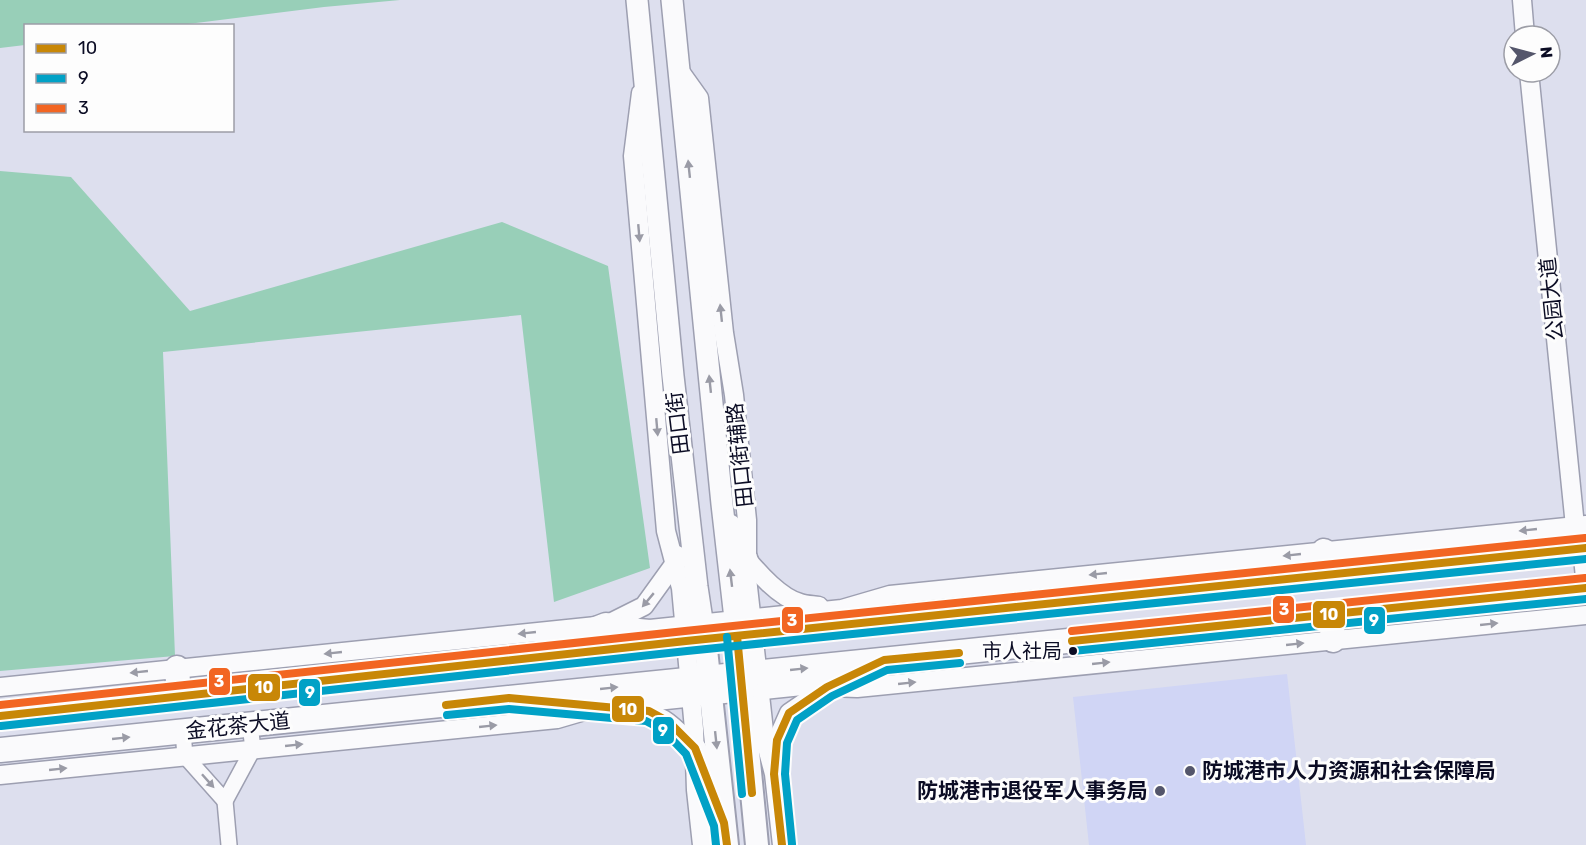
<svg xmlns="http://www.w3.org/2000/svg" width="1586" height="845" viewBox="0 0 1586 845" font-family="Rubik,'Noto Sans SC',sans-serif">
  <rect width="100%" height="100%" fill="#dddfee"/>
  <polygon fill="#d0d5f5" points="1287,674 1306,845 1089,845 1073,697"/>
  <g fill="#98cfb8">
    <polygon points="0,0 400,0 324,7 180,25 26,26 25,45 0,48"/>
    <polygon points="0,171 71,177 190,311 502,222 608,266 650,568 554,602 521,315 163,352 175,656 0,671"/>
  </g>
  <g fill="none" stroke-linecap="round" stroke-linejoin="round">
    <g stroke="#9d9fb1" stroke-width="18">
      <g id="minor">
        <polyline points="183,732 185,756 225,801 253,749 250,725"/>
        <polyline points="225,801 229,845"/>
      </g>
    </g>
    <g stroke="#9d9fb1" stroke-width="21">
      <g id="tertiary">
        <polyline points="1522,0 1525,36"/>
        <polyline points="679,70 699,98 724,333 734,395 747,520 747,578 765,740 774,774 782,845"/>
        <polyline points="1529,72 1575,526 1582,548 1586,587"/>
        <polyline points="641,93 633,156 666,531 681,588 694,729 696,790 702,845"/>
        <path d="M747,559C759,574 781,598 800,603C806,605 813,605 819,606"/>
        <polyline points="608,624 644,606 675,563 677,555"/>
        <polyline points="0,687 606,625 650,629 842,609 890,595 1586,525"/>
        <path d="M630,710C664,713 672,725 695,748"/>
        <polyline points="775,763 777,740 789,713 827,687"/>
        <polyline points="0,775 557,719 598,707 802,686 857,688 1586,615"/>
      </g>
    </g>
    <g stroke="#9d9fb1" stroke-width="24">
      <g id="secondary">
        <polyline points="637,0 673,376 697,587 705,640"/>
        <polyline points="672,0 722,504 737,636"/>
        <polyline points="730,525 747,559"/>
      </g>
    </g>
    <g stroke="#9d9fb1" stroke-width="26">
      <g id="primary">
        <polyline points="737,636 757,845"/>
        <polyline points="705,640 727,845"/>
        <polyline points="695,748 714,796"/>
      </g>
    </g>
    <g stroke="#9d9fb1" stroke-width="27">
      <g id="trunk">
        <polyline points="1324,551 1327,575"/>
        <polyline points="1331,614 1333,640"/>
        <polyline points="547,648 606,625"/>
        <polyline points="177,668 179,697"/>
        <polyline points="827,687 868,668"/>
        <polyline points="560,703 598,707"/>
        <polyline points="0,716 686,641 1586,548"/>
        <polyline points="0,750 1586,588"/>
      </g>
    </g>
    <use href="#minor" stroke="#fafafc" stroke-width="15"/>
    <use href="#tertiary" stroke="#fafafc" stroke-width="18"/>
    <use href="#secondary" stroke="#fafafc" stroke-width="21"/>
    <use href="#primary" stroke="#fafafc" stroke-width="22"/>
    <use href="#trunk" stroke="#fafafc" stroke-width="24"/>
    <g stroke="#fdfdfd" stroke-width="12">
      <g id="bus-1">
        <polyline points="737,636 752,793"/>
        <polyline points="1072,641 1586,588"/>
        <polyline points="446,705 509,698 649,711 669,722 695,748 724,823 727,845"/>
        <polyline points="0,716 686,641 1586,548"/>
        <polyline points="782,845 774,774 777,740 789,713 827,687 884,660 959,653"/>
      </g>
    </g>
    <g stroke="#fdfdfd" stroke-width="12">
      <g id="bus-2">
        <polyline points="727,637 742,794"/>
        <polyline points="1073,651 1586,599"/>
        <polyline points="447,715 509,709 646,721 663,730 686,754 714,826 716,845"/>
        <polyline points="1,726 687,651 1586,559"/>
        <polyline points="792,844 785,774 787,743 797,720 832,696 887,670 960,663"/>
      </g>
    </g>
    <g stroke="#fdfdfd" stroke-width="12">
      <g id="bus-3">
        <polyline points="1072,631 1585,578"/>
        <polyline points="0,705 685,631 1585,538"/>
      </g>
    </g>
    <use href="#bus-1" stroke="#c88707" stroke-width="8"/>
    <use href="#bus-2" stroke="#01a1c6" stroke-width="8"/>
    <use href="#bus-3" stroke="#f26522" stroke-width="8"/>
  </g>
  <defs><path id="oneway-solid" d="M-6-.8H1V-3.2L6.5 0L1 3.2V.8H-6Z" transform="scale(1.5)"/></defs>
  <g fill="#9a9ba6">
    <use href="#oneway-solid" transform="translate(689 169) rotate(-96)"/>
    <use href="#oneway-solid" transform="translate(639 233) rotate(85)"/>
    <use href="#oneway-solid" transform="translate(721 313) rotate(-96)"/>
    <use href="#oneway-solid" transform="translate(710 384) rotate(-96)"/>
    <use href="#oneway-solid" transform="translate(657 427) rotate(85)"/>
    <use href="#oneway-solid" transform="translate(1528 530) rotate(174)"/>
    <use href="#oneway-solid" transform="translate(1292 555) rotate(174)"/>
    <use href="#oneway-solid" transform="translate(1098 574) rotate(174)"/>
    <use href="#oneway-solid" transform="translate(731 578) rotate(-97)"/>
    <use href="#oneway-solid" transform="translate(648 600) rotate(130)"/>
    <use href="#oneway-solid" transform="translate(1489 624) rotate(-6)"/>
    <use href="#oneway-solid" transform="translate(527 633) rotate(174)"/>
    <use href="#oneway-solid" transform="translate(1295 644) rotate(-6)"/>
    <use href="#oneway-solid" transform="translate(333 653) rotate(174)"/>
    <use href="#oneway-solid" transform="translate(1101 663) rotate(-6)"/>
    <use href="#oneway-solid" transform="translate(799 669) rotate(-6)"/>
    <use href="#oneway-solid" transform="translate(139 672) rotate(174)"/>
    <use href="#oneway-solid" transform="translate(907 683) rotate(-6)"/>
    <use href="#oneway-solid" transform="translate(609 688) rotate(-6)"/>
    <use href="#oneway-solid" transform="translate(488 726) rotate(-6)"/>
    <use href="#oneway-solid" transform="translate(121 738) rotate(-6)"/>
    <use href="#oneway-solid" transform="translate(716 740) rotate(84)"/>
    <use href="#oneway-solid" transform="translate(294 745) rotate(-6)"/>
    <use href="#oneway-solid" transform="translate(58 769) rotate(-6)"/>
    <use href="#oneway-solid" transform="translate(208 781) rotate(48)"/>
  </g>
  <circle fill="#0b0c24" stroke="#fdfdfd" stroke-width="2" cx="1073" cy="651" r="5"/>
  <g fill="#54566b" stroke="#fdfdfd" stroke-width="2">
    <circle cx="1190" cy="771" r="6"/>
    <circle cx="1160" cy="791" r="6"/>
  </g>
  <g text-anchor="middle" stroke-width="6" stroke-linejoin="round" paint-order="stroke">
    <g font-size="20" fill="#0b0c24" stroke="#fdfdfd" text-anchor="end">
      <text x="1062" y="658">市人社局</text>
    </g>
    <g font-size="21" fill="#0b0c24" stroke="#fdfdfd">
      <text transform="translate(1552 299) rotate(-96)" y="7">公园大道</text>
      <text transform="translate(678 423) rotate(-97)" y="7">田口街</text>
      <text transform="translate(740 455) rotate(-96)" y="7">田口街辅路</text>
      <text transform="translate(238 726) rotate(-6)" y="7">金花茶大道</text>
    </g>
    <g font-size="21" font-weight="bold" fill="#0b0c24" stroke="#fdfdfd" text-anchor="start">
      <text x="1202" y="778">防城港市人力资源和社会保障局</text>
      <text x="1148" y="798" text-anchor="end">防城港市退役军人事务局</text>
    </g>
  </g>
  <g stroke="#fdfdfd" stroke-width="2">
    <rect x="1272" y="595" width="23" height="29" rx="6" fill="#f26522"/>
    <rect x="1312" y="600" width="34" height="29" rx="6" fill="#c88707"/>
    <rect x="781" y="606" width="23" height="28" rx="6" fill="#f26522"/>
    <rect x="1363" y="606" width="23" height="29" rx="6" fill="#01a1c6"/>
    <rect x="208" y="667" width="23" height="29" rx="6" fill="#f26522"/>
    <rect x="247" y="673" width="34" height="29" rx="6" fill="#c88707"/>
    <rect x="298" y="678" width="23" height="29" rx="6" fill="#01a1c6"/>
    <rect x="611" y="695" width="34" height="28" rx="6" fill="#c88707"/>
    <rect x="652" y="716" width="23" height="29" rx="6" fill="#01a1c6"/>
  </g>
  <g font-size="16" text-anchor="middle" font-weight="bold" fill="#fff">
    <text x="1284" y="615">3</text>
    <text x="1329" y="620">10</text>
    <text x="792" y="626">3</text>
    <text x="1374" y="626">9</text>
    <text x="219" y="687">3</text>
    <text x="264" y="693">10</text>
    <text x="310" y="698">9</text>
    <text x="628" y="715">10</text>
    <text x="663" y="736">9</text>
  </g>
  <rect x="24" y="24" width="210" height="108" fill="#fdfdfd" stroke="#9c9da6" stroke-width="1.5"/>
  <rect x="36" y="44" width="30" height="9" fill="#c88707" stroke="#9c9da6" stroke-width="1.5"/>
  <text x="78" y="54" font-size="18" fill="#0b0c24">10</text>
  <rect x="36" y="74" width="30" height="9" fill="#01a1c6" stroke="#9c9da6" stroke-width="1.5"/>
  <text x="78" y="84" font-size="18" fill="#0b0c24">9</text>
  <rect x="36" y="104" width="30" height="9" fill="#f26522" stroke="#9c9da6" stroke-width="1.5"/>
  <text x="78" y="114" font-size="18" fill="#0b0c24">3</text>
  <g transform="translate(1532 54) rotate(84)"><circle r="28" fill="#fdfdfd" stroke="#9c9da6" stroke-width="1.5"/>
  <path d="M0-4.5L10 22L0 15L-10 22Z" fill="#54566b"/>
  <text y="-9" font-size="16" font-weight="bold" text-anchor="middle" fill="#0b0c24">N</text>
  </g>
</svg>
